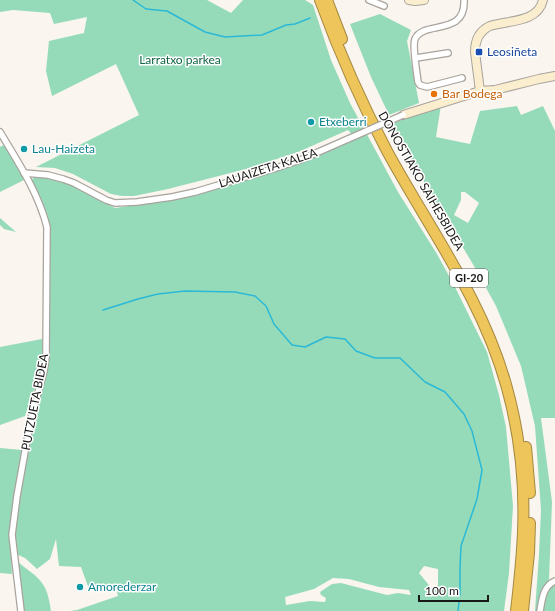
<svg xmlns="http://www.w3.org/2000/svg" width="555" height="611" viewBox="0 0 555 611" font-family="Lato,sans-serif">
  <rect width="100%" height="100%" fill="#faf5ee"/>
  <g fill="#95dbba" fill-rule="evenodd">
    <path d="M0,0H207L231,13L243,0H305L313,5L331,60L350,103L398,192L437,254L454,285L487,352L499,395L506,427L513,506L509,573L504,611H70L77,610L118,596L116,587L89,589L81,567L59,566L56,539L50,559L37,569L25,558L16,554L15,538L17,510L42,385L46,374L49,225L47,213L33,185L32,179L37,176L68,183L115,208L180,199L294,165L356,139L348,130L298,152L246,169L168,189L134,196H122L111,194L73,174L55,168L36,167L139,115L116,64L52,96L46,71L49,41L84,33L87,17L54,24L50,13L13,10L0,12ZM424,566L438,569V585L433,590L419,573ZM333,578L349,579L379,587L409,590L411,595L398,593L387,595L341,583L332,584L320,592L321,595L326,598L325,602L310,601L286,605L285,597L314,589Z"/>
    <polygon points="380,14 411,30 407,41 419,103 389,115 371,77 350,24"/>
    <path d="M441,105L436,137L470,144L480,111L517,106L521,115L543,106L555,131V418H541L552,502L549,580L552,584L555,583V611H535L539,554L541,510L535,426L521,366L496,306L474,266L408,155L392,124L421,111ZM461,192H465L479,203L468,223L454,215L461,200Z"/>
    <polygon points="5,144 24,180 0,192 0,147"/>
    <polygon points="0,218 16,232 4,229 0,225"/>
    <polygon points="42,339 42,367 25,416 0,425 0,347"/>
    <polygon points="0,448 22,450 10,536 12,574 0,573"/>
    <path d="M19,563C41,580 47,582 51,611H24L17,569Z"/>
  </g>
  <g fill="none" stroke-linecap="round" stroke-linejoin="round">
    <g stroke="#2bb9d5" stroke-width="1.5">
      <polyline points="133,0 146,9 167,11 205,32 225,37 262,35 286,25 295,24 310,18"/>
      <polyline points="103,310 138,299 158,294 185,291 235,292 255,296 266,306 274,324 292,345 305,347 326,337 345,339 356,351 375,358 400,358 425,382 445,392 464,414 472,431 482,470 477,499 461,546 460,568 460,595"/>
      <polyline points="458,611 459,602"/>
    </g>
    <g stroke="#a8a39d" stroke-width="8">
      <g id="street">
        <polyline points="369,0 384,6"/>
        <polyline points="416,58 448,53"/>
        <path d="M462,78L427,87L420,85L418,82C417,73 412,46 415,39C423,20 466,37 464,0"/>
        <path d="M0,132C18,162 38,192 47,227L46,357L44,371L31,418L17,496L12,535L21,611"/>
        <polyline points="24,173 48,175 63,179 74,183 106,200 115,203 137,202 172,197 195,192 276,168 300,160 348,139"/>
        <path d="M540,611C542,600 543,586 555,581"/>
      </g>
    </g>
    <g stroke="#a8a39d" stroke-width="10">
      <g id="secondary">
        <polyline points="409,0 415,1 424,0"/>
        <path d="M480,91L475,52C475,40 479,31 490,26C508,20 538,23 543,0"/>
        <polyline points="403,115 480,91 495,90 539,79 555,76"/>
      </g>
    </g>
    <g stroke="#a38842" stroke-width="12">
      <g id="highway">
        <path d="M320,0C339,52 361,102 387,151C430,230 483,300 507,388C520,435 525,484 523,532C522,558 519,585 516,611"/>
        <polyline points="327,0 342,39"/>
        <polyline points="526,447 530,493"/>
        <polyline points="523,611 529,553 530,523"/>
      </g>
    </g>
    <use href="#street" stroke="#fff" stroke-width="5.5"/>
    <use href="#secondary" stroke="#faeece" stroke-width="8"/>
    <use href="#highway" stroke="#edc55a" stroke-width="10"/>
    <g stroke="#a8a39d" stroke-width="8" stroke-linecap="butt">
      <polyline id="street-bridge" points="348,139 403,115"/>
    </g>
    <use href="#street-bridge" stroke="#fff" stroke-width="5.5"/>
  </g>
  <rect fill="#1a4fb4" stroke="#fff" stroke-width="1.5" x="475" y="48" width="8" height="8" rx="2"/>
  <circle fill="#e8710a" stroke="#fff" stroke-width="1.5" cx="434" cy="94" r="4"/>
  <g fill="#0f9aa8" stroke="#fff" stroke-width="1.5">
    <circle cx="311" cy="122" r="4"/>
    <circle cx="24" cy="149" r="4"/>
    <circle cx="80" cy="587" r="4"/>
  </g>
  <g text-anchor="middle" stroke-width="3" stroke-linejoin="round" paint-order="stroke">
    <rect fill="#fff" stroke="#5f5d5c" stroke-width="1" x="450" y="269" width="38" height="18" rx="3"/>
    <g font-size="11" font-weight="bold" fill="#1a1816">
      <text x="469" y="282">GI-20</text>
    </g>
    <g font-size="12" fill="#164399" stroke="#fff" text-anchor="start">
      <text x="487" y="56">Leosiñeta</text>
    </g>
    <g font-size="12" fill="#106345" stroke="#fff">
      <text x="180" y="64">Larratxo parkea</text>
    </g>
    <g font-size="12" fill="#c56008" stroke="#fff" text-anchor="start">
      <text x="442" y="98">Bar Bodega</text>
    </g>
    <g font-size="12" fill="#0d838f" stroke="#fff" text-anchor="start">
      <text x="319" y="126">Etxeberri</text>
      <text x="32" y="153">Lau-Haizeta</text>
      <text x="88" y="591">Amorederzar</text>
    </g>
    <g font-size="12" fill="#1a1816" stroke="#fff">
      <text transform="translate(268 168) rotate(-18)" y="4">LAUAIZETA KALEA</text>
      <text transform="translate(421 181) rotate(60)" y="4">DONOSTIAKO SAIHESBIDEA</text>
      <text transform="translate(35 402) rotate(-79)" y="4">PUTZUETA BIDEA</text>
    </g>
  </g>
  <path d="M419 595v6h69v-6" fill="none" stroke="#1a1816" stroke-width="2"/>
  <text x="425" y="595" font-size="12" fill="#1a1816" stroke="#ffffff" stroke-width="3" paint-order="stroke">100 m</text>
</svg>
